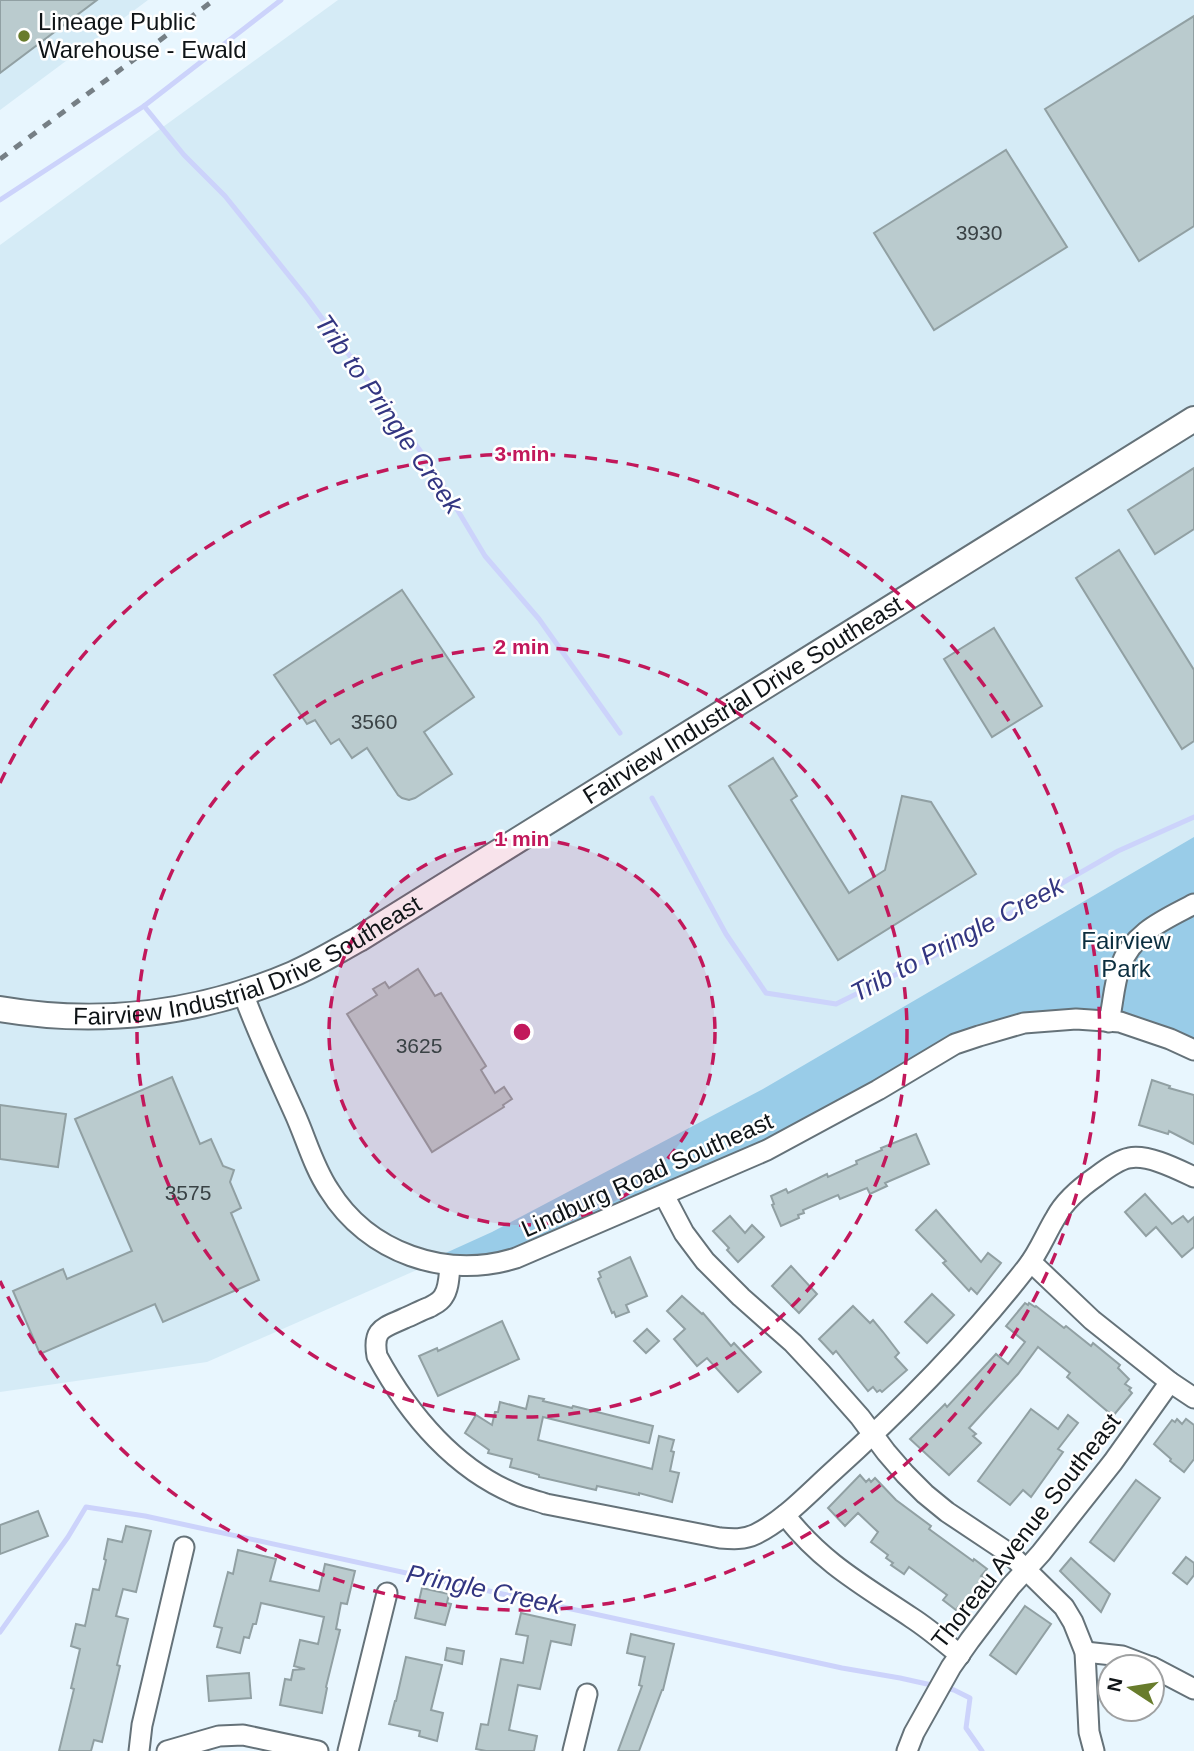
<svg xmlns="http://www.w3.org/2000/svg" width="1194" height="1751" viewBox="0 0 1194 1751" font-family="Helvetica,sans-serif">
  <rect width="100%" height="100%" fill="#e8f6fe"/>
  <g fill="#d5ebf6">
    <polygon points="0,0 148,0 0,110"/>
    <polygon points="338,0 1194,0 1194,840 720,1137 207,1362 0,1392 0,245"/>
  </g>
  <polygon fill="#99cce8" points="1194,837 1194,1050 1120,1022 979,1036 878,1090 534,1252 428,1261 492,1232 763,1089"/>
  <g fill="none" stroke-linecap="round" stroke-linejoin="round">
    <g stroke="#ccd3fb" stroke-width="5">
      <polyline points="144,106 184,155 225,196 307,298 430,464 485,556 539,619 620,733"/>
      <polyline points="0,200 144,106 281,0"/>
      <polyline points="652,798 726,934 766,993 836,1004 946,950 1118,851 1194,817"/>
      <polyline points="0,1632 68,1537 86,1507 145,1516 842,1668 900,1678 936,1686"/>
      <polyline points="946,1688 954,1690 970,1698 966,1728 982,1751"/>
    </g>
  </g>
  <g fill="#bacbce" stroke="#91a0a3" stroke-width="2">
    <polygon points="0,0 97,0 0,73"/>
    <polygon points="1194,16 1194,226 1139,261 1045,109"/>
    <polygon points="1006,150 1067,247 934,330 874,233"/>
    <polygon points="1194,468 1194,529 1155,554 1128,510"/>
    <polygon points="1119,550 1194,670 1194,741 1182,749 1076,578"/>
    <polygon points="402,590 474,697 424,732 452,774 415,798 409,800 402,798 398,795 367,748 352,758 339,739 331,744 315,720 307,724 274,675"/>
    <polygon points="994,628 1042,706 992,737 944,659"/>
    <polygon points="773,758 797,796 791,800 849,893 885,870 902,796 931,802 976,874 838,960 729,786"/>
    <polygon points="418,969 435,996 441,993 486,1066 481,1070 495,1093 504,1087 512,1099 503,1105 504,1107 432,1152 347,1014 377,995 373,989 385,982 389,988"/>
    <polygon points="172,1077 200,1144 211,1139 223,1166 234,1170 230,1182 241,1208 231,1213 259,1280 163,1322 155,1304 40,1354 13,1291 63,1269 67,1279 132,1251 75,1119"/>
    <polygon points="1152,1080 1170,1086 1169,1088 1194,1095 1194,1144 1169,1131 1168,1134 1139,1125"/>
    <polygon points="0,1105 66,1114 58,1167 0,1159"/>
    <polygon points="916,1134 929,1164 885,1183 887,1186 870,1194 867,1188 840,1199 838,1195 803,1210 804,1213 798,1215 799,1218 781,1226 772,1205 774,1204 771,1196 786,1189 788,1193 827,1174 828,1177 857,1164 856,1161 882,1150 881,1148"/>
    <polygon points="1145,1194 1172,1224 1183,1216 1188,1222 1194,1217 1194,1247 1182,1257 1156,1227 1146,1236 1125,1212"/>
    <polygon points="936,1210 981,1262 988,1253 1001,1263 977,1294 971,1288 969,1291 943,1263 946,1261 916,1230"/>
    <polygon points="730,1216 745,1233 752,1225 764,1237 738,1262 727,1250 729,1248 713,1231"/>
    <polygon points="630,1257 647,1296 626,1305 629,1312 616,1317 614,1312 612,1313 598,1279 601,1277 599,1272"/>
    <polygon points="791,1266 817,1294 799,1313 772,1286"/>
    <polygon points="932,1294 954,1315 927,1343 905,1322"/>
    <polygon points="682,1296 702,1314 703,1313 731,1346 734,1343 761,1372 738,1392 707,1358 697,1366 674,1339 685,1329 667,1311"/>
    <polygon points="1025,1303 1028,1305 1029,1303 1035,1307 1036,1306 1064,1328 1066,1326 1091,1346 1093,1343 1120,1365 1118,1368 1129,1379 1125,1384 1131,1388 1129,1390 1132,1393 1113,1416 1067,1377 1070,1373 1038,1347 1018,1374 969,1428 976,1434 973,1436 981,1443 949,1475 910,1439 945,1404 947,1407 996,1354 1008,1364 1025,1342 1006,1326"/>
    <polygon points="853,1306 870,1323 873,1320 883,1332 899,1353 895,1357 907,1370 882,1392 880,1390 877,1392 873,1387 868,1391 836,1351 833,1354 819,1339"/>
    <polygon points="502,1321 519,1359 438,1396 419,1356 437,1348 438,1351"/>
    <polygon points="647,1329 659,1341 646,1353 634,1341"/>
    <polygon points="529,1396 544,1399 543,1401 572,1408 573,1406 653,1426 649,1443 543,1417 538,1440 652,1469 659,1436 674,1440 671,1451 674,1452 670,1471 679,1473 672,1502 639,1493 639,1495 597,1486 596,1490 539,1477 539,1475 533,1473 510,1467 512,1459 488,1453 489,1450 465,1433 476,1415 492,1425 495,1412 498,1412 500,1402 526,1409"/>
    <polygon points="1031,1409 1058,1429 1068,1415 1078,1423 1058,1449 1063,1452 1031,1497 1023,1490 1010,1505 978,1481"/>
    <polygon points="1177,1419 1182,1424 1186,1419 1194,1425 1194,1459 1184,1472 1170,1461 1171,1459 1154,1444 1172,1420 1175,1422"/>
    <polygon points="860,1475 866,1482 869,1479 871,1482 875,1478 896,1500 931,1526 929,1529 973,1561 974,1559 987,1569 981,1576 985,1579 977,1589 979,1590 963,1611 958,1607 956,1610 943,1600 947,1595 909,1567 904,1574 891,1565 893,1563 886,1558 888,1555 871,1542 878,1532 858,1513 845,1526 828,1508"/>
    <polygon points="1136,1480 1160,1498 1114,1561 1090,1542"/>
    <polygon points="38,1511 48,1536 0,1554 0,1525"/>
    <polygon points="126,1526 151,1531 136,1592 123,1589 116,1616 128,1619 117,1665 120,1666 102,1742 94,1740 91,1751 59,1751 74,1689 71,1688 80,1649 71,1646 76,1624 85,1626 93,1589 99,1590 106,1560 104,1559 108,1539 122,1542"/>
    <polygon points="238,1550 276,1559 270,1581 319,1591 325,1564 355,1571 347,1604 341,1603 336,1629 340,1630 326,1687 327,1688 322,1713 280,1705 285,1679 291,1680 293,1670 305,1669 294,1666 300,1640 318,1644 324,1617 261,1603 256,1624 253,1624 249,1638 244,1637 240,1653 217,1647 222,1628 214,1626 228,1572 233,1574"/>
    <polygon points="1186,1557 1194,1563 1194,1575 1187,1584 1173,1573"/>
    <polygon points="1071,1558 1110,1594 1101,1612 1060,1571"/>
    <polygon points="422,1588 449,1594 447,1603 451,1604 445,1625 415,1618"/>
    <polygon points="1025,1606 1051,1624 1016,1674 990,1655"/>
    <polygon points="521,1613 575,1625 571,1645 551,1641 540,1689 518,1685 509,1730 537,1736 534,1751 486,1751 476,1749 481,1724 488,1725 501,1659 523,1663 528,1636 516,1634"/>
    <polygon points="631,1634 674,1644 663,1690 662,1690 639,1751 618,1751 642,1686 639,1685 645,1657 627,1653"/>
    <polygon points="447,1648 464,1651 462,1664 445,1660"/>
    <polygon points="406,1657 442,1665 431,1710 443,1713 437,1741 419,1736 420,1731 389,1724 395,1701 396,1701"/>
    <polygon points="249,1673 251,1698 209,1701 207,1676"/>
  </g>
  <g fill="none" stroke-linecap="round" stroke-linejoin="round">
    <g stroke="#657279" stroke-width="23">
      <g id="minor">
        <path d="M243,993C258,1034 276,1072 294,1112C306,1138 313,1166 329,1190C368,1253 446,1280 516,1258L767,1150L878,1090L955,1044L979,1036L1024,1023L1076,1019L1120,1022L1170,1039L1194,1050"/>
        <path d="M1109,1022C1113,1004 1114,983 1120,967C1133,932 1164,920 1194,904"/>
        <polyline points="664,1195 684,1233 705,1261 741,1297 793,1343 822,1374 860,1417 886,1452 905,1474 925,1494 947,1512 1010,1554 1064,1607 1073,1622 1085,1652 1089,1732 1094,1751"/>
        <polyline points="1031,1262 1092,1320 1170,1382 1194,1398"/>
        <path d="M450,1266C449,1276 449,1289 443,1297C440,1302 435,1304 430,1307C421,1310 413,1315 405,1318C384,1328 372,1328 377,1356C409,1415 456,1471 520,1496C529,1499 538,1501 546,1504L720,1538C732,1539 744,1540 756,1534C784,1520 807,1495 830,1474C901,1410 968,1343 1027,1267C1039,1252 1046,1233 1056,1217C1065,1200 1081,1187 1097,1176C1106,1169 1118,1160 1129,1158C1148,1154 1177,1169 1194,1177"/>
        <path d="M785,1515C822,1563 863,1585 912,1618C929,1629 944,1642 960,1655"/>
        <polyline points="1085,1652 1122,1656 1151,1667"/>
        <polyline points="1152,1667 1194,1689"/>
        <polyline points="139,1751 142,1725 184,1547"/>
        <polyline points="167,1751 219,1736 243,1735 318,1751"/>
        <polyline points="348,1751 387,1593"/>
        <polyline points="573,1751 587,1694"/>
        <polyline points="907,1751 914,1733 951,1667 970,1640 1011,1586 1041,1553 1113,1462 1170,1382"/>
      </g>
    </g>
    <g stroke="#657279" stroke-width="28">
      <g id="major">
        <path id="s1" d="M0,1009C100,1026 200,1014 293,974C316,964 337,951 359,939L1194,419"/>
      </g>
    </g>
    <use href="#minor" stroke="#fff" stroke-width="19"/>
    <use href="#major" stroke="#fff" stroke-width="24"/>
    <polyline stroke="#767f85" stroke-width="5" stroke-dasharray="9 9" stroke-linecap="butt" points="0,159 214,0"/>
  </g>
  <circle cx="522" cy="1032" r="193" fill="#c2185b" fill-opacity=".12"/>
  <g fill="none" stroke="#c2185b" stroke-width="3.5" stroke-dasharray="12 9">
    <circle cx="522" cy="1032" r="193"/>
    <circle cx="522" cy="1032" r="385"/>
    <path d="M0 783A578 578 0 1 1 0 1281"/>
  </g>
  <circle fill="#687c2c" stroke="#fff" stroke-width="2.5" cx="24" cy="36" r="7"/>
  <g text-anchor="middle" stroke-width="5" stroke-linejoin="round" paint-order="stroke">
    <g font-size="21" fill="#3a4245">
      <text x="979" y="240">3930</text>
      <text x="374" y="729">3560</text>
      <text x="419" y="1053">3625</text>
      <text x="188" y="1200">3575</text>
    </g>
    <g font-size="24" fill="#0f1417" stroke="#fff" text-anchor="start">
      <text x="38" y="30">Lineage Public<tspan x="38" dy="28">Warehouse - Ewald</tspan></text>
    </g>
    <g font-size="24" fill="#0f1417" stroke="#fff">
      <text dy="8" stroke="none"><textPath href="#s1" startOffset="826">Fairview Industrial Drive Southeast</textPath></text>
      <text dy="8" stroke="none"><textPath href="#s1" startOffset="259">Fairview Industrial Drive Southeast</textPath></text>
      <text transform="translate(647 1175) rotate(-24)" y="8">Lindburg Road Southeast</text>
      <text transform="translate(1026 1531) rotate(-52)" y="8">Thoreau Avenue Southeast</text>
    </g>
    <g font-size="24" fill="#0b2e3f" stroke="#fff">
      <text x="1126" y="949">Fairview<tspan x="1126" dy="28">Park</tspan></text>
    </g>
    <g font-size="26" font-style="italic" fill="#333681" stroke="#fff">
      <text transform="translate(389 414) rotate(55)" y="9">Trib to Pringle Creek</text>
      <text transform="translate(957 939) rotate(-28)" y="9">Trib to Pringle Creek</text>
      <text transform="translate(484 1589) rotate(12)" y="9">Pringle Creek</text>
    </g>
  </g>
  <circle cx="522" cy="1032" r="10" fill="#c2185b" stroke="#fff" stroke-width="3.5"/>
  <g font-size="21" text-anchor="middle" font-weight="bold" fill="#c2185b" stroke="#fff" stroke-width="5" stroke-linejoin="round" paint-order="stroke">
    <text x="522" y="461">3 min</text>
    <text x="522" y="654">2 min</text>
    <text x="522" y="846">1 min</text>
  </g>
  <g transform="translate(1131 1688) rotate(282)"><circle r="33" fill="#ffffff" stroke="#9fa1a2" stroke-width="2"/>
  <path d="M0-5L12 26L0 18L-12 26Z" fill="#687c2c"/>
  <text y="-10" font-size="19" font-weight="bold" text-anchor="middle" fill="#0f1417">N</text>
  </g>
</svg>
